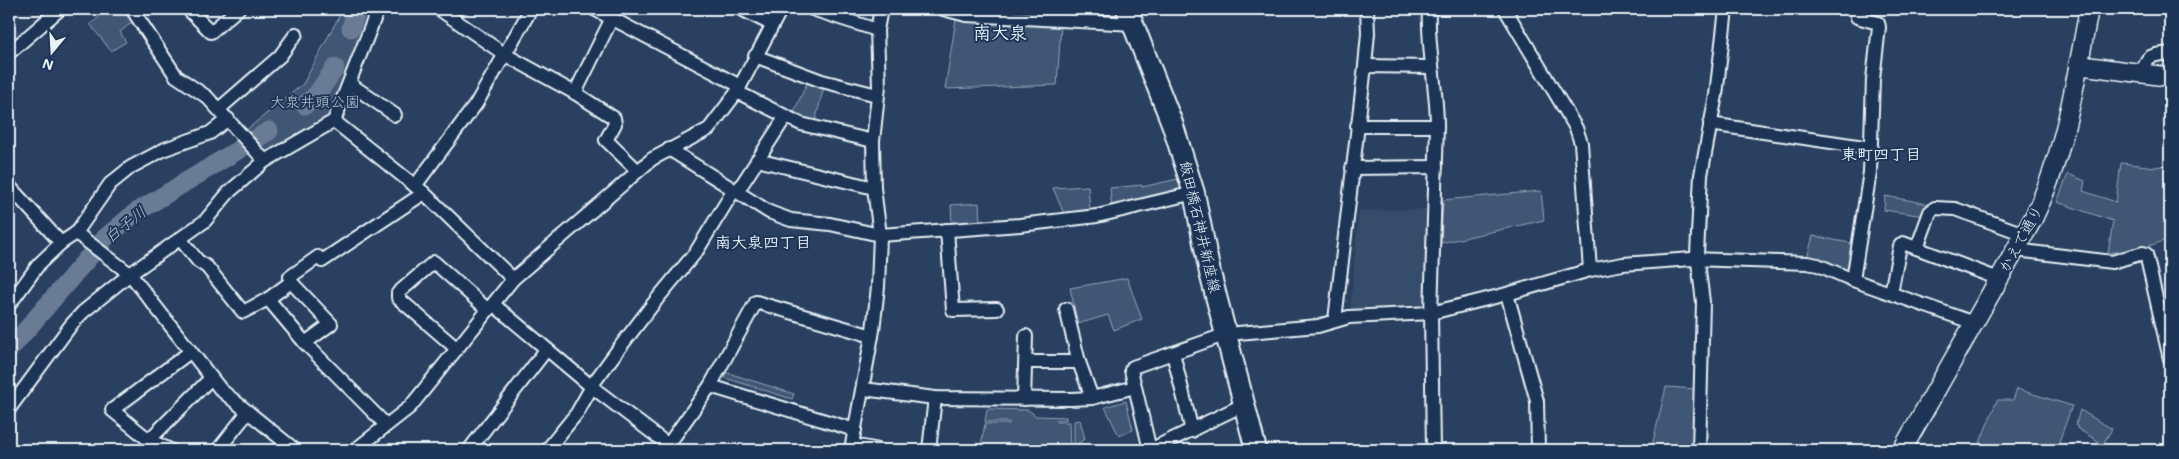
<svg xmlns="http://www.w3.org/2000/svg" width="2179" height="459" viewBox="0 0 2179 459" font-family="Mali,'Klee One',sans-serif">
  <rect width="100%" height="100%" fill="#294061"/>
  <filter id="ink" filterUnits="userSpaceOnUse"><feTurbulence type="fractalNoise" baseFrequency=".02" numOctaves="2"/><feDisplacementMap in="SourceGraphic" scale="10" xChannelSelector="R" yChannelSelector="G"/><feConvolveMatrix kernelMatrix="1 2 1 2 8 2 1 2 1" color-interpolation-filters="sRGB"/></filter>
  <g filter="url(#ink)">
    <g fill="#364d6b">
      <polygon points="966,9 1076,9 1076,16"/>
      <polygon points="9,22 20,32 9,43"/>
      <polygon points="1431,209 1427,304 1423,308 1350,311 1359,211"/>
    </g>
    <g fill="#415774" stroke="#94a4b6">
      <path d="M99,9H128L135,20L120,32L126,42L111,51L90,24C96,20 102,17 99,9Z"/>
      <polygon points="343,9 372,9 332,116 266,155 245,131 303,84"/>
      <polygon points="956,19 1061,26 1057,85 945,89"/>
      <polygon points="808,81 824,87 815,122 793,114"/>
      <polygon points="2121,163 2156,167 2170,164 2170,239 2142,248 2108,253 2113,221 2057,202 2068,174 2085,181 2083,191 2116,202"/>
      <polygon points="1182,178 1187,190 1112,210 1110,188 1142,185 1142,187"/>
      <polygon points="1088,186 1090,211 1064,214 1053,188"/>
      <polygon points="1541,191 1544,220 1441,243 1443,200"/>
      <polygon points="1885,196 1929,204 1924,216 1884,210"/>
      <polygon points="979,203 980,223 952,225 951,205"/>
      <polygon points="1813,236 1855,244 1851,274 1807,258"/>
      <polygon points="1127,278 1142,319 1114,330 1108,315 1078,324 1070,288"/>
      <polygon points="722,371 794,394 792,399 722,377 719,385 717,380"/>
      <polygon points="1666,387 1696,389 1694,450 1651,450"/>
      <polygon points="2017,389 2072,406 2056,450 1977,450 1997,400 2013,400"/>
      <polygon points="1126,401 1133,430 1119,436 1105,407"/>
      <polygon points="987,409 1028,410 1036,416 1066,417 1066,420 1056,420 1057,422 1069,422 1070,449 980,450 985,424 1009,424 1009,422 985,422"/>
      <polygon points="2080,410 2112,429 2103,444 2078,429 2076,424"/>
      <polygon points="1080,420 1085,439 1074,446 1074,421"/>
    </g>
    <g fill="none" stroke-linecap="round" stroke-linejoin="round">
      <g stroke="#6b7c95" stroke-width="19">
        <polyline points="351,28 357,9"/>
        <polyline points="305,105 317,94 335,68"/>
        <polyline points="9,350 105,238 135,213 269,131"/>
      </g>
      <g stroke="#e8f1f8" stroke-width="16">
        <g id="street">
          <polyline points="132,9 176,76 207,97 265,161"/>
          <polyline points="188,9 211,32 238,9"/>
          <polyline points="439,9 504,54 575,93 614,118 615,124 606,140 638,171"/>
          <polyline points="594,9 740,86"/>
          <polyline points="741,9 771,24"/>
          <polyline points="812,9 877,30"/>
          <polyline points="943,9 966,15 1134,24"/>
          <path d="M1429,9C1427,48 1437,87 1437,126L1431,313L1433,450"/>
          <polyline points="1505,9 1576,128 1581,143 1590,270"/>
          <polyline points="9,53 60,9"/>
          <polyline points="755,56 822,81 877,95"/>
          <polyline points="1365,66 1432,67"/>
          <path d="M2142,74C2147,53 2151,56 2170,53"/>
          <polyline points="350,84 395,115"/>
          <polyline points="737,92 801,124 873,141"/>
          <polyline points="575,93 612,18"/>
          <polyline points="219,109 280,56 296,34"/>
          <polyline points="334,121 424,193 513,279"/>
          <polyline points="1710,124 1871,148"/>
          <polyline points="1357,126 1437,126"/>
          <polyline points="669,149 769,212 791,220 830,224 880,235 1020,225 1097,216 1194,193"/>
          <polyline points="757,160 874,188"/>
          <polyline points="1352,168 1436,167"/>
          <polyline points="9,186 61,243"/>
          <polyline points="415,186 476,104 531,9"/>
          <polyline points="737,192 786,116"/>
          <polyline points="947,230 953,310 997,309"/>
          <polyline points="76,233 130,274 221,390 295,450"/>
          <polyline points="180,239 198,261 207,267 243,312 268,299 291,282"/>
          <polyline points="1917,248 1930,212 1935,208 1955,209 2024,234"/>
          <polyline points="2016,250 2112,262 2143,253 2146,254 2170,359"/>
          <polyline points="1853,280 1870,172 1873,79 1879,27 1878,23 1857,17 1859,9"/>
          <polyline points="1891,293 1900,246 1903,243 1999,279"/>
          <polyline points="1507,294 1537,401 1538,450"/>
          <polyline points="268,299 305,343"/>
          <polyline points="493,304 592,387 675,450"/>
          <polyline points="9,305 39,264 61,243 76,233 110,184 131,167 165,149 210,133 228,119"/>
          <polyline points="1066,309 1079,362 1092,398"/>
          <polyline points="1335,320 1365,66 1368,33 1367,9"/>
          <polyline points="456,348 398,298 398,293 434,262 488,310"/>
          <polyline points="1173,353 1192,431"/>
          <polyline points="1026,362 1079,362"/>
          <polyline points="710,386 855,430"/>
          <polyline points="863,389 935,398 1071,399 1092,398 1135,387"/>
          <polyline points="1024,399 1026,336"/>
          <polyline points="9,409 71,325 83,312 130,274 205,221 229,192 265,161 334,121 378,9"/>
          <polyline points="386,425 305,343 331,324 291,282 290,277 318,257 322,261 424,193"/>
          <polyline points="149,440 211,378"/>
          <polyline points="668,445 710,386 756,302 872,336"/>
          <polyline points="853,445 879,450"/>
          <polyline points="170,450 149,440 112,410 190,352"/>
          <polyline points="218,450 248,412"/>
          <polyline points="355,450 410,407 513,279 652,159 709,129 737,92 781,9"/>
          <polyline points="469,450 546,350"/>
          <polyline points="547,450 577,413 595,381 617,351 657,299 696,252 734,190"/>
          <polyline points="851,450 873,330 878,287 880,235 874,188 873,141 879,86 877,30 881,9"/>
          <polyline points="929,450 935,398"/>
          <polyline points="1150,450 1131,370 1133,367 1227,334 1318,326 1349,317 1431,313 1507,294 1590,270 1623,264 1692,259 1807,263 1818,265 1853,280 1974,323"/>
          <polyline points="1150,450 1245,404"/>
          <polyline points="1699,450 1703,302 1697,254 1701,175 1716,95 1726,9"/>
        </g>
      </g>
      <g stroke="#e8f1f8" stroke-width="21">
        <g id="secondary">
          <polyline points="2078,65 2170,77"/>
          <path d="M1902,450L2033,219C2066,151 2075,82 2089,9"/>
        </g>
      </g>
      <g stroke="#e8f1f8" stroke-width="24">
        <polyline id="primary" points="1127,9 1172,123 1194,193 1210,273 1256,450"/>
      </g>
      <use href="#street" stroke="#1d3557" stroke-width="12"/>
      <use href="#secondary" stroke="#1d3557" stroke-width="18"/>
      <use href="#primary" stroke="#1d3557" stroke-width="20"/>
    </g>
  </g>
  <g text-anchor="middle" stroke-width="4" stroke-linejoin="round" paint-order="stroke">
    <g font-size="15" fill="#b6c3d0" stroke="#1d3557">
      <text x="315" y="107">大泉井頭公園</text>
    </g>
    <g font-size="15" fill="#e8f1f8" stroke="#1d3557">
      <text transform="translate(1200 227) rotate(77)" y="5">飯田橋石神井新座線</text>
      <text transform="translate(2021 239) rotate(-61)" y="5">かえで通り</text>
    </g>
    <g font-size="16" font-weight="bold" fill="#e8f1f8" stroke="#1d3557">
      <text x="1881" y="160">東町四丁目</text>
      <text x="763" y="248">南大泉四丁目</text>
    </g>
    <g font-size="16" font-style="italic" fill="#b6c2d0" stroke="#1d3557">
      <text transform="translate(125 224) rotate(-39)" y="6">白子川</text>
    </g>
    <g font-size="18" font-weight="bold" fill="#e8f1f8" stroke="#1d3557">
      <text x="1000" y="39">南大泉</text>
    </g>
  </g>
  <rect width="2179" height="459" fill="none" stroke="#1d3557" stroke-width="30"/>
  <rect x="15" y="15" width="2149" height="429" fill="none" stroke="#e8f1f8" stroke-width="2" filter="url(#ink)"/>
  <g transform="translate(52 52) rotate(198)" stroke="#1d3557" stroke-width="4" paint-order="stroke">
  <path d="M0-4L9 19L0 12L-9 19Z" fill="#e8f1f8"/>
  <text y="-8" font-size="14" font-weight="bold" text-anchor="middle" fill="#e8f1f8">N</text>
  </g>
</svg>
